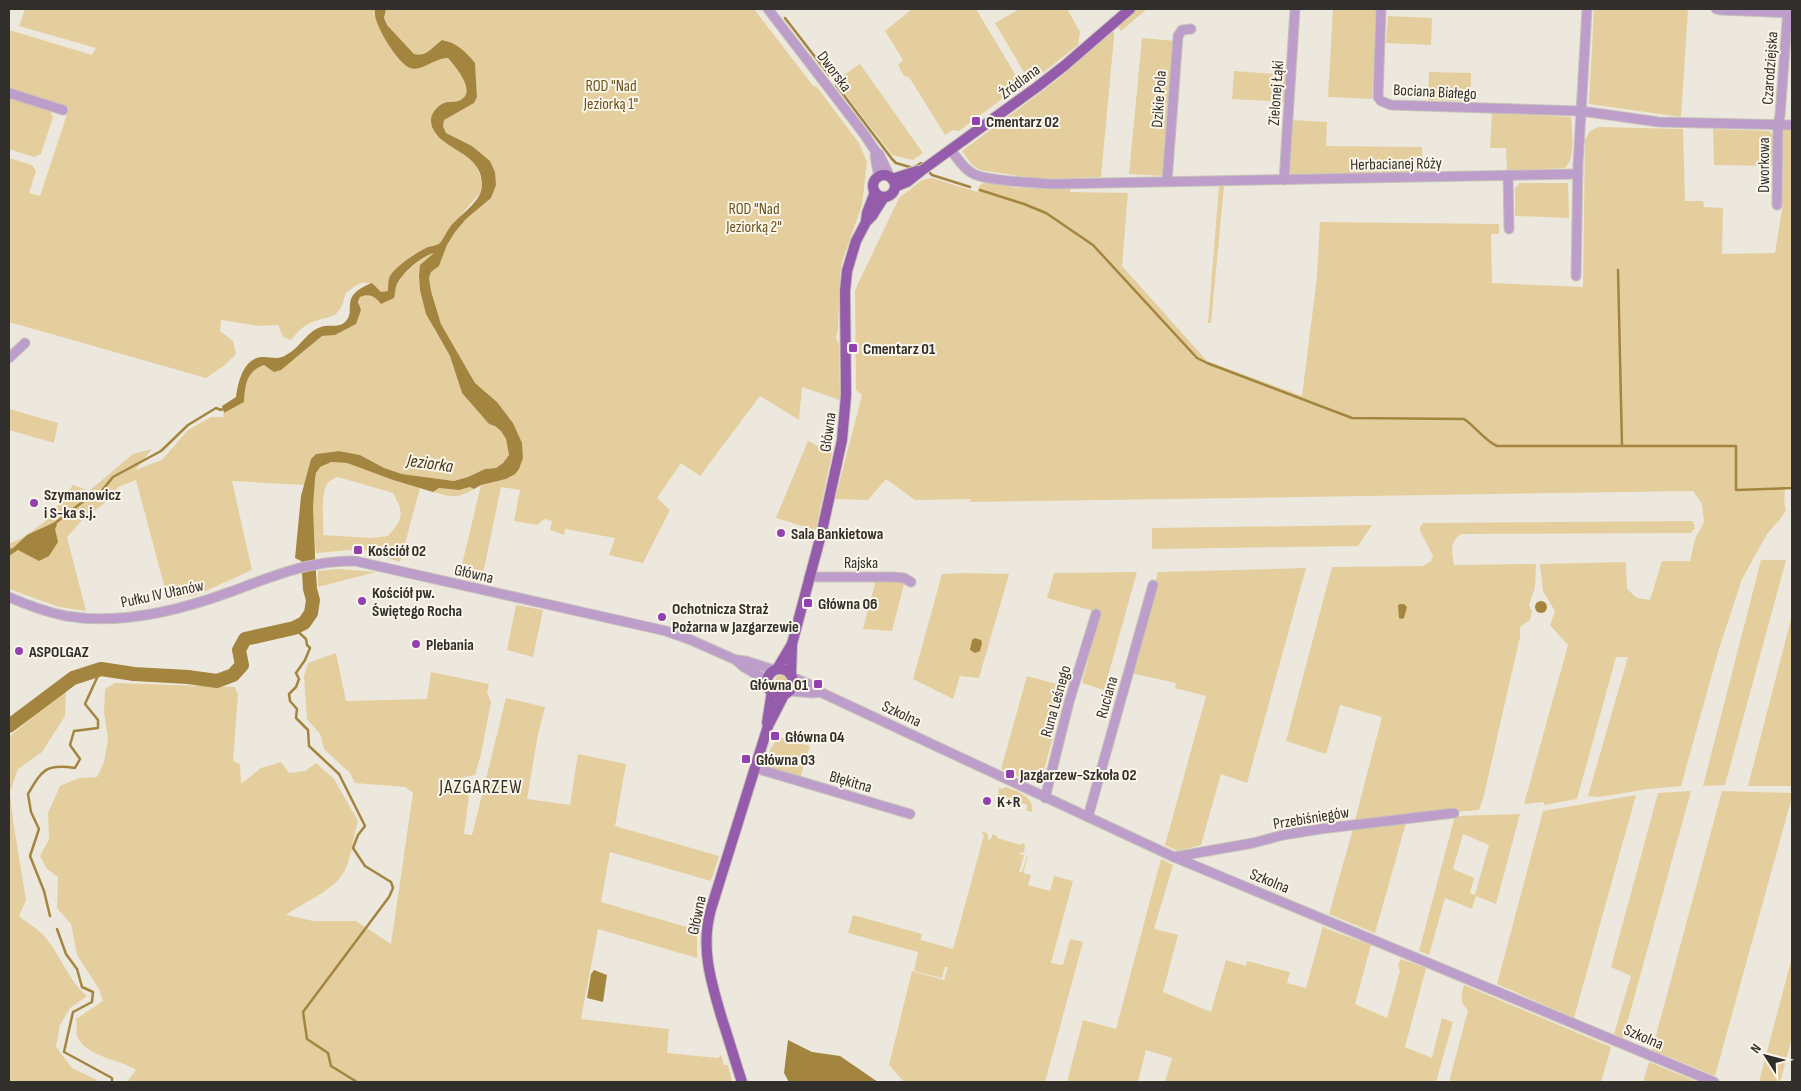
<svg xmlns="http://www.w3.org/2000/svg" width="1801" height="1091" viewBox="0 0 1801 1091" font-family="'Sofia Sans Condensed',sans-serif">
  <rect width="100%" height="100%" fill="#ede8dd"/>
  <g fill="#e4ce9d" fill-rule="evenodd">
    <path d="M25,9H375L373,13L399,58H448C454,64 465,77 467,85C470,97 460,103 450,101L432,128L436,135L452,145L476,165L483,184L481,192L450,227L440,244L425,249L395,270L388,291L381,292C366,277 359,282 345,294C340,324 326,313 305,326C300,329 295,335 291,340L283,337L278,325L259,326L221,320L220,331L233,341L236,354L225,365L206,378L9,322V158L32,165L36,171L29,193L40,196L69,108L9,89V30L92,55L96,48L19,26Z"/>
    <path d="M386,9H754L814,87L816,86L859,143L867,162L862,205L842,262L840,275L838,330L836,338L839,344L840,400L802,387L799,420L760,396L700,476L681,463L657,498L670,510L643,563L609,555L615,538L565,529L564,535L550,530L552,521L544,519L537,525L514,521L520,490L501,487L481,583L459,577L481,485L506,479L523,458L522,444L513,423L497,402L475,383L441,324L431,291L429,278L431,272L439,266L447,245L455,232L466,219L491,198L495,172L490,161L472,146L446,133L443,126V120L474,103L477,97L475,63L448,41L442,40C432,46 427,57 414,54L387,25L384,18Z"/>
    <path d="M912,9H976L1021,84C1014,89 1008,90 1002,94V99L959,131L953,130L945,135L909,77L904,76L898,65L903,60L885,31Z"/>
    <polygon points="1020,9 1067,9 1080,32 1078,45 1035,79 1028,79 995,23"/>
    <polygon points="1138,9 1147,9 1121,31 1118,26"/>
    <polygon points="1333,9 1377,9 1372,99 1328,97"/>
    <polygon points="1594,9 1688,9 1681,117 1589,104"/>
    <polygon points="1388,16 1432,18 1431,45 1386,43"/>
    <polygon points="1113,31 1114,32 1114,37 1101,177 1040,179 980,170 972,165 962,151 1057,80"/>
    <polygon points="1142,38 1175,41 1163,176 1129,174"/>
    <polygon points="860,64 923,153 913,160 892,155 835,81"/>
    <polygon points="1234,71 1287,75 1285,102 1232,99"/>
    <polygon points="1429,72 1471,73 1471,96 1465,101 1428,100"/>
    <polygon points="9,97 50,111 53,117 41,154 34,157 9,149"/>
    <path d="M1492,113L1571,117C1572,132 1576,157 1565,168L1507,171L1506,148H1490Z"/>
    <polygon points="1291,120 1327,122 1326,146 1422,147 1423,172 1287,174"/>
    <path d="M1599,127L1683,129L1685,201H1703L1704,207L1723,208L1722,254L1775,253L1782,209L1783,130L1792,128V486L1785,487C1785,495 1783,502 1786,510L1781,518L1767,534L1742,579L1719,649L1681,786L1648,789L1599,797L1588,796L1628,657H1616L1577,799L1544,805V802L1524,804L1568,645L1550,625L1555,611L1543,591L1540,564L1626,562L1627,589L1637,598L1650,600L1662,561H1690L1695,539L1704,522L1702,504L1693,491L970,502L971,499L915,500L886,479L868,500L835,499L862,395L856,390L855,290L899,198L922,180L932,178L977,192L979,186L985,182L1015,188L1070,189V192L1128,193L1122,266L1207,361L1302,396L1317,277L1320,222L1499,224V234H1491L1492,283L1583,287L1585,140L1590,131Z"/>
    <polygon points="1713,129 1769,131 1774,136 1774,166 1714,165"/>
    <polygon points="1520,183 1568,183 1569,218 1515,216 1515,188"/>
    <polygon points="1219,186 1224,186 1211,323 1208,323"/>
    <path d="M435,253L421,265L434,329L450,356L462,393L489,424L495,426L501,431L506,439L509,455L503,463L496,468L485,469L468,477L454,481L402,474L384,468L360,455L339,451L316,454L311,459L305,485L232,481L252,570L199,594L168,600L136,480L118,487L106,502L84,518L67,537L86,611L59,607L9,589V544L24,537L47,520L73,485L89,491L133,454L152,449L135,470L162,460L188,430L211,417H223L224,413L244,402C245,386 246,372 263,365L268,367L295,359L322,336L335,335L356,324L360,297C370,292 376,298 386,302L393,298L396,286L403,275L427,254Z"/>
    <polygon points="9,409 58,423 54,443 9,430"/>
    <polygon points="808,441 832,453 816,530 776,518"/>
    <path d="M331,462L347,463L393,480L420,488L400,562L361,549L316,553C314,538 309,475 320,466C323,464 328,463 331,462ZM338,477L393,493C404,514 404,517 388,536L370,538L323,535C324,522 320,491 328,483C330,480 335,478 338,477Z"/>
    <path d="M470,487L474,489C456,499 452,497 433,492L439,488L459,490Z"/>
    <path d="M1693,521L1695,528L1691,533L1462,534C1449,541 1452,552 1454,565L1536,564L1535,587L1529,605L1532,611L1530,620L1520,627V637L1484,795L1479,810L1407,816L1375,822L1355,820L1382,717L1340,705L1326,754L1286,741L1332,567L1423,566L1431,561L1433,556L1420,531V527L1423,523Z"/>
    <polygon points="1372,525 1358,546 1152,549 1152,528"/>
    <polygon points="1761,560 1786,560 1725,785 1703,786"/>
    <polygon points="1306,568 1247,783 1221,774 1201,845 1178,851 1165,845 1206,696 1175,688 1176,683 1131,673 1158,572"/>
    <polygon points="338,569 376,572 318,587 318,571"/>
    <polygon points="1137,572 1104,690 1082,683 1100,613 1047,598 1054,573"/>
    <polygon points="964,573 1009,574 979,678 960,676 953,699 913,679 942,574"/>
    <polygon points="876,580 901,580 904,584 892,631 863,629"/>
    <polygon points="516,605 543,610 533,657 507,650"/>
    <polygon points="1792,615 1792,786 1748,786"/>
    <path d="M336,653L346,701L427,699L431,672L489,684L487,692L491,702L481,754L475,775L439,782L448,786L463,788L469,796L464,834L472,835L506,698L545,707L538,734L527,799L570,805L578,754L626,764L615,826L719,856L711,881L610,852L601,902L697,930V958L598,929L581,1019L669,1029L667,1053L718,1058L721,1055L724,1065H728L732,1082H127L136,1070C119,1059 86,1057 77,1036C76,1031 77,1024 76,1019L103,1001L99,989L77,955L71,924L57,908L58,877L47,869L40,856L49,839L48,813L60,786L79,778L97,777L104,762L108,739L104,712L105,689L115,683L235,687L238,695L233,761L240,764L241,784L261,768L281,762L289,773L305,771L316,763L334,779L358,821C353,837 352,855 345,870C335,891 303,902 286,915L313,921H356L391,944L413,793L405,787L355,783L350,773L324,749L320,734L307,719L304,676L308,663Z"/>
    <circle cx="781" cy="681" r="6"/>
    <polygon points="1027,676 1067,687 1041,781 1035,783 1001,769"/>
    <path d="M66,689L65,716L42,752L18,769L10,792L13,820L26,900L19,916C27,923 39,929 46,938C61,957 70,982 87,996L70,1008L60,1025L56,1047L72,1068L97,1080V1082H9V737Z"/>
    <polygon points="778,737 810,746 800,778 765,767 770,750"/>
    <path d="M1006,787C1017,791 1035,797 1032,812L1026,810L1027,805L1022,803L1020,808L1017,807L1018,802L1000,797L999,801H997L999,788L1002,789Z"/>
    <polygon points="1691,791 1623,1038 1614,1034 1631,976 1611,967 1658,793"/>
    <polygon points="1722,791 1792,793 1792,797 1715,1076 1652,1050"/>
    <polygon points="1636,795 1574,1018 1497,984 1543,811"/>
    <path d="M1520,814L1496,904L1476,896L1472,909L1445,898L1429,955L1419,951L1455,816ZM1463,834L1489,845L1475,895L1470,893L1474,878L1453,869Z"/>
    <polygon points="1406,823 1375,933 1329,914 1353,829"/>
    <polygon points="984,832 988,834 988,839 990,840 993,834 997,836 997,838 1021,845 1022,843 1025,844 1024,853 1021,852 1020,854 1024,855 1019,872 1022,872 1027,856 1028,856 1023,873 1031,875 1028,885 1050,891 1054,876 1073,881 1051,963 1063,965 1070,939 1083,942 1045,1082 904,1082 889,1065 912,971 944,980 948,967 945,967 942,978 914,971 918,952 848,933 853,915 922,934 919,946 921,940 953,949 984,835 981,833"/>
    <polygon points="1161,859 1173,865 1154,929 1178,935 1163,992 1211,1012 1226,960 1246,966 1247,961 1290,972 1287,983 1306,988 1323,926 1327,929 1371,945 1355,1004 1387,1018 1400,971 1398,965 1401,959 1426,968 1405,1047 1432,1058 1442,1018 1453,1022 1436,1082 1165,1082 1172,1058 1146,1050 1138,1082 1067,1082 1083,1020 1116,1029"/>
    <polygon points="1792,957 1792,1038 1780,1082 1759,1082"/>
    <path d="M1464,985L1611,1047L1601,1082H1449L1468,1010C1459,1001 1461,996 1464,985Z"/>
    <polygon points="1649,1062 1698,1082 1643,1082"/>
  </g>
  <g fill="#a4853f">
    <path d="M375,9H386L384,18L387,25L414,54C427,57 432,47 442,40C456,42 467,53 475,63L477,97L474,103L444,120L443,126L446,133L472,146L490,161L495,172L496,185L491,198L466,219L455,232L447,245L439,266L431,272L429,278L431,291L441,324L475,383L497,402L513,423L522,443L523,458L519,469L515,474L506,479L481,485L474,489L470,487L459,490L439,488L433,492L393,480L347,463L331,462L320,467L316,473L315,479L313,506L315,558L301,561L295,558L301,496L311,459L316,454L339,451L360,455L384,468L402,474L454,481L468,477L485,469L496,468L503,463L509,455L506,439L501,431L495,426L489,424L462,393L450,356L426,314L420,290L419,276L420,265L434,253C423,255 399,275 396,287C395,290 395,294 394,298L381,304C375,296 369,293 360,297L358,302L361,310L356,324L335,335L322,336L281,370L274,372L264,365C246,371 245,386 244,402L224,413L222,406L236,397C238,382 244,356 264,357C272,357 278,360 286,355C300,348 306,332 321,327C328,324 337,328 344,323C359,311 336,297 372,283L381,292L388,291C388,286 388,280 390,276C396,266 416,253 426,248C430,246 437,246 440,243C444,238 447,231 450,227C460,214 482,202 482,185C483,149 431,149 431,120C431,112 440,103 448,102C454,101 457,103 462,99C476,90 455,66 448,58C435,57 423,72 410,68C398,64 371,21 375,9Z"/>
    <polygon points="55,522 57,525 55,529 58,542 49,556 39,561 18,550 9,556 9,549 13,548 27,535"/>
    <circle cx="1541" cy="607" r="6"/>
    <polygon points="1400,604 1404,604 1407,607 1404,618 1402,619 1399,618 1398,605"/>
    <polygon points="975,638 981,640 982,643 980,651 975,653 970,650 972,640"/>
    <polygon points="594,970 607,975 603,1002 587,998 591,974"/>
    <polygon points="788,1040 812,1052 840,1056 878,1082 789,1082 784,1073"/>
  </g>
  <g fill="none" stroke-linecap="round" stroke-linejoin="round">
    <g stroke="#a4853f" stroke-width="2.5">
      <polyline points="785,18 829,75"/>
      <polyline points="836,85 892,159 896,163 913,168 921,163 923,164"/>
      <polyline points="930,173 932,175 970,187"/>
      <path d="M980,190L1024,204L1046,213L1093,245L1197,358L1207,363L1352,418L1464,419C1476,427 1484,440 1497,446H1736V490L1792,488"/>
      <polyline points="1618,270 1622,446"/>
      <polyline points="54,524 85,500 99,494 113,477 161,451 188,425 216,408 221,410 224,408"/>
      <polyline points="294,628 306,639 307,645 310,648 305,660 296,673 299,679 296,687 289,694 290,701 297,709 296,718 308,730 309,746 339,774 365,826 358,835 353,848 365,866 391,882 393,888 389,897 303,1012 307,1039 328,1053 331,1066 357,1082"/>
      <path d="M50,916L44,891L30,856L39,829L31,812L28,794C42,770 46,763 75,768L80,759L70,745L74,731L98,728V720L85,704L101,669"/>
      <polyline points="57,929 66,954 77,969 82,987 93,992 92,1002 73,1012 64,1052 112,1078 112,1082"/>
    </g>
    <polyline stroke="#a4853f" stroke-width="14" points="9,726 73,678 101,669 134,674 188,677 217,681 233,675 242,665 239,650 245,639 294,628 304,623 311,613 313,600 310,589 307,541"/>
    <g stroke="#c7c3b9" stroke-width="11">
      <g id="minor">
        <polyline points="768,9 864,134 876,152 879,154 890,177"/>
        <polyline points="1381,9 1378,97 1381,101 1391,105 1581,111 1659,122 1792,125"/>
        <polyline points="1716,9 1720,10 1792,13"/>
        <polyline points="9,93 63,110"/>
        <path d="M951,150C957,158 963,168 972,173C984,181 1036,183 1052,184L1578,174"/>
        <polyline points="876,152 875,156 879,177"/>
        <polyline points="1508,175 1509,229"/>
        <polyline points="1284,180 1295,9"/>
        <polyline points="1167,181 1178,36 1182,30 1191,29"/>
        <polyline points="1777,205 1778,125 1780,115 1788,9"/>
        <polyline points="1576,276 1578,164 1587,9"/>
        <polyline points="9,358 25,343"/>
        <polyline points="809,577 893,577 904,578 911,582"/>
        <path d="M9,597C27,605 46,612 66,616C119,625 181,610 230,592C271,577 310,560 355,561L666,631L691,640L736,660L744,667L761,677L768,683"/>
        <polyline points="736,660 746,661 774,670"/>
        <polyline points="792,677 816,687 820,692 1174,857 1714,1082"/>
        <polyline points="789,691 813,693 820,692"/>
        <polyline points="755,768 910,814"/>
        <polyline points="1045,798 1069,702 1096,614"/>
        <polyline points="1088,817 1153,585"/>
        <polyline points="1174,857 1253,843 1283,835 1320,829 1454,813"/>
      </g>
    </g>
    <g stroke="#c7c3b9" stroke-width="12">
      <g id="major">
        <circle cx="884" cy="186" r="11"/>
        <polyline points="892,179 917,171"/>
        <polyline points="895,187 907,182 921,171 1037,87 1064,66 1130,9"/>
        <polyline points="866,221 867,213 875,192"/>
        <polyline points="777,669 792,644"/>
        <circle cx="780" cy="682" r="13"/>
        <polyline points="791,675 792,644 822,531 842,440 846,395 845,291 847,271 856,241 866,222 872,216 884,197"/>
        <polyline points="767,723 772,691"/>
        <path d="M742,1082C735,1061 729,1040 722,1019C711,982 700,947 711,909L768,726L785,693"/>
      </g>
    </g>
    <use href="#minor" stroke="#bd9eca" stroke-width="9"/>
    <use href="#major" stroke="#955cac" stroke-width="10"/>
  </g>
  <g fill="#9140af" stroke="#fbf5ea" stroke-width="2">
    <rect x="971" y="116" width="10" height="10" rx="2.5"/>
    <rect x="848" y="343" width="10" height="10" rx="2.5"/>
    <circle cx="34" cy="503" r="5"/>
    <circle cx="781" cy="533" r="5"/>
    <rect x="353" y="545" width="10" height="10" rx="2.5"/>
    <circle cx="362" cy="601" r="5"/>
    <rect x="803" y="598" width="10" height="10" rx="2.5"/>
    <circle cx="662" cy="617" r="5"/>
    <circle cx="416" cy="644" r="5"/>
    <circle cx="19" cy="651" r="5"/>
    <rect x="813" y="679" width="10" height="10" rx="2.5"/>
    <rect x="770" y="731" width="10" height="10" rx="2.5"/>
    <rect x="741" y="754" width="10" height="10" rx="2.5"/>
    <rect x="1005" y="769" width="10" height="10" rx="2.5"/>
    <circle cx="987" cy="801" r="5"/>
  </g>
  <g text-anchor="middle" stroke-width="4" stroke-linejoin="round" paint-order="stroke">
    <g font-size="16" fill="#312f2b" stroke="#fbf5ea">
      <text transform="translate(1769 68) rotate(-86)" y="6">Czarodziejska</text>
      <text transform="translate(835 71) rotate(53)" y="6">Dworska</text>
      <text transform="translate(1019 81) rotate(-37)" y="6">Źródlana</text>
      <text transform="translate(1435 91) rotate(3)" y="6">Bociana Białego</text>
      <text transform="translate(1275 93) rotate(-86)" y="6">Zielonej Łąki</text>
      <text transform="translate(1158 99) rotate(-86)" y="6">Dzikie Pola</text>
      <text transform="translate(1396 163) rotate(-1)" y="6">Herbacianej Róży</text>
      <text transform="translate(1763 165) rotate(-90)" y="6">Dworkowa</text>
      <text transform="translate(827 432) rotate(-82)" y="6">Główna</text>
      <text x="861" y="568">Rajska</text>
      <text transform="translate(474 573) rotate(13)" y="6">Główna</text>
      <text transform="translate(162 593) rotate(-12)" y="6">Pułku IV Ułanów</text>
      <text transform="translate(1106 697) rotate(-74)" y="6">Ruciana</text>
      <text transform="translate(1055 701) rotate(-74)" y="6">Runa Leśnego</text>
      <text transform="translate(902 713) rotate(25)" y="6">Szkolna</text>
      <text transform="translate(851 781) rotate(16)" y="6">Błękitna</text>
      <text transform="translate(1311 817) rotate(-9)" y="6">Przebiśniegów</text>
      <text transform="translate(1270 880) rotate(22)" y="6">Szkolna</text>
      <text transform="translate(696 915) rotate(-78)" y="6">Główna</text>
      <text transform="translate(1644 1036) rotate(23)" y="6">Szkolna</text>
    </g>
    <g font-size="16" fill="#6a541f" stroke="#fbf5ea">
      <text x="611" y="91">ROD "Nad<tspan x="611" dy="18">Jeziorką 1"</tspan></text>
      <text x="754" y="214">ROD "Nad<tspan x="754" dy="18">Jeziorką 2"</tspan></text>
    </g>
    <g font-size="16" font-weight="bold" fill="#312f2b" stroke="#fbf5ea" text-anchor="start">
      <text x="986" y="127">Cmentarz 02</text>
      <text x="863" y="354">Cmentarz 01</text>
      <text x="44" y="500">Szymanowicz<tspan x="44" dy="18">i S-ka s.j.</tspan></text>
      <text x="791" y="539">Sala Bankietowa</text>
      <text x="368" y="556">Kościół 02</text>
      <text x="372" y="598">Kościół pw.<tspan x="372" dy="18">Świętego Rocha</tspan></text>
      <text x="818" y="609">Główna 06</text>
      <text x="672" y="614">Ochotnicza Straż<tspan x="672" dy="18">Pożarna w Jazgarzewie</tspan></text>
      <text x="426" y="650">Plebania</text>
      <text x="29" y="657">ASPOLGAZ</text>
      <text x="808" y="690" text-anchor="end">Główna 01</text>
      <text x="785" y="742">Główna 04</text>
      <text x="756" y="765">Główna 03</text>
      <text x="1020" y="780">Jazgarzew-Szkoła 02</text>
      <text x="997" y="807">K+R</text>
    </g>
    <g font-size="18" font-style="italic" fill="#443617" stroke="#fbf5ea">
      <text transform="translate(430 463) rotate(8)" y="6">Jeziorka</text>
    </g>
    <g font-size="19" letter-spacing="1" fill="#353128" stroke="#fbf5ea">
      <text x="481" y="793">JAZGARZEW</text>
    </g>
  </g>
  <rect width="1801" height="1091" fill="none" stroke="#312f2b" stroke-width="20"/>
  <g transform="translate(1766 1056) rotate(306)" stroke="#fbf5ea" stroke-width="4" paint-order="stroke">
  <path d="M0-4L9 19L0 12L-9 19Z" fill="#312f2b"/>
  <text y="-8" font-size="14" font-weight="bold" text-anchor="middle" fill="#312f2b">N</text>
  </g>
</svg>
